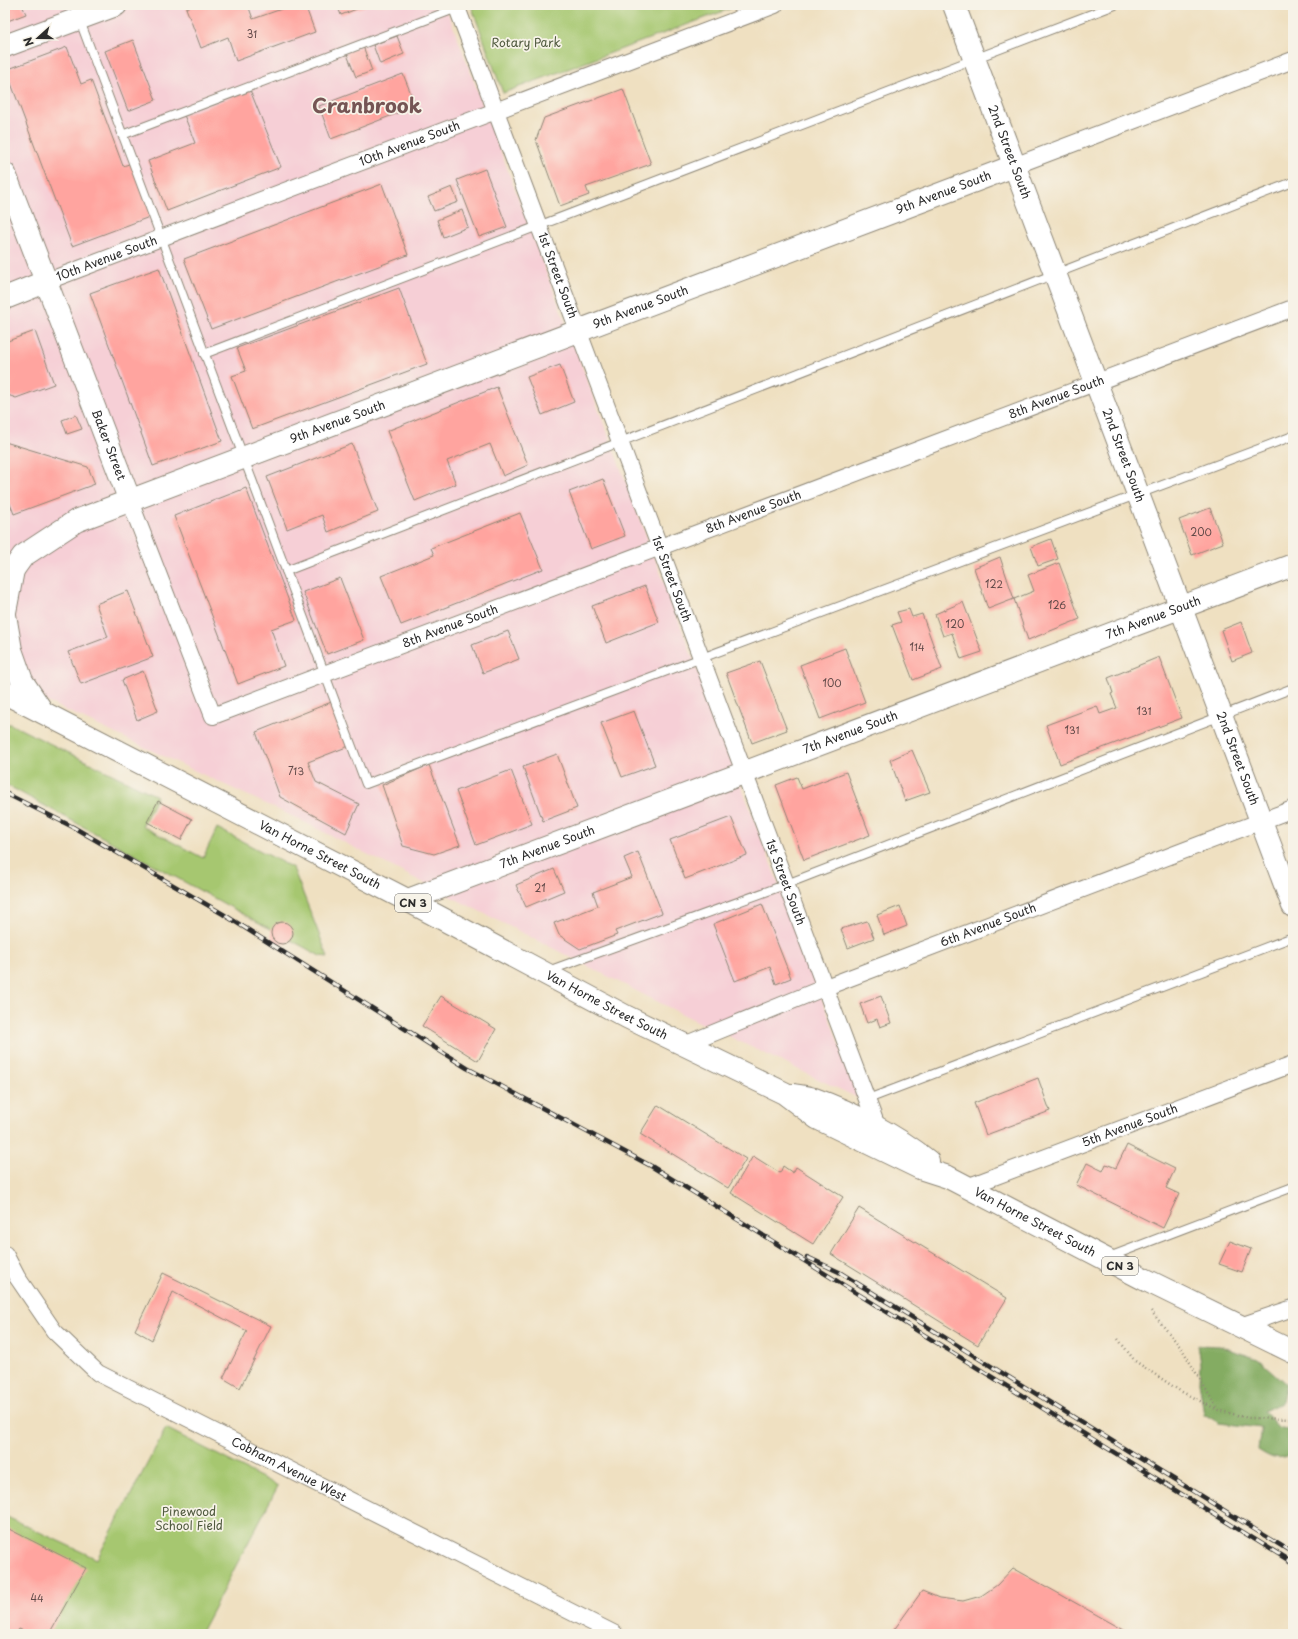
<svg xmlns="http://www.w3.org/2000/svg" width="1298" height="1639" viewBox="0 0 1298 1639" font-family="'Playpen Sans',sans-serif">
  <rect width="100%" height="100%" fill="#f7f3e8"/>
  <filter id="ink" filterUnits="userSpaceOnUse"><feTurbulence type="fractalNoise" baseFrequency=".025" numOctaves="2"/><feDisplacementMap in="SourceGraphic" scale="8" xChannelSelector="R" yChannelSelector="G"/><feConvolveMatrix kernelMatrix="1 2 1 2 8 2 1 2 1" color-interpolation-filters="sRGB"/></filter>
  <filter id="wash" filterUnits="userSpaceOnUse"><feTurbulence type="fractalNoise" baseFrequency=".012" numOctaves="4" result="noise"/><feDisplacementMap in="SourceGraphic" scale="16" xChannelSelector="R" yChannelSelector="G"/><feGaussianBlur stdDeviation="0.9" result="paint"/><feColorMatrix in="noise" values="0 0 0 0 0 0 0 0 0 0 0 0 0 0 0 0 0 1.4 0 .05"/><feComposite in="paint" operator="in"/></filter>
  <g filter="url(#wash)">
    <rect width="100%" height="100%" fill="#efe0c1"/>
    <polygon fill="#f6cfd6" points="5,5 445,5 860,1099 680,1013 298,819 5,682"/>
    <g fill="#a6c76f" stroke="#68794d">
      <polygon points="471,5 740,5 503,93"/>
      <polygon points="5,724 10,724 157,796 142,826 203,858 217,828 293,868 328,957 320,956 5,784"/>
      <polygon points="166,1428 278,1486 200,1634 5,1634 5,1516 97,1559"/>
    </g>
    <path fill="#84ac62" stroke="#586c46" d="M1197,1345L1220,1346L1258,1359L1286,1384L1282,1402L1264,1411L1278,1427L1291,1431L1293,1436V1453C1279,1463 1271,1458 1258,1450L1261,1428L1219,1423L1204,1414L1199,1382L1200,1364Z"/>
    <g id="blocks">
      <g fill="#ffa49f">
        <polygon points="5,5 22,5 26,14 5,22"/>
        <polygon points="195,5 248,5 253,19 293,5 305,5 315,32 236,61 228,37 201,48 186,8"/>
        <polygon points="337,5 367,5 341,15"/>
        <polygon points="397,36 404,54 380,64 373,45"/>
        <polygon points="133,40 156,100 128,111 105,51"/>
        <polygon points="363,46 372,71 356,77 346,52"/>
        <polygon points="67,47 81,84 91,80 123,166 132,163 152,216 72,246 6,70"/>
        <polygon points="403,74 416,106 331,139 319,106"/>
        <polygon points="623,89 651,164 586,187 589,195 560,206 536,140 544,118"/>
        <polygon points="250,90 281,167 167,211 148,161 195,143 184,115"/>
        <polygon points="485,169 507,227 479,237 457,180"/>
        <polygon points="382,184 408,255 211,329 184,259"/>
        <polygon points="452,187 458,202 434,211 428,197"/>
        <polygon points="462,210 468,227 443,237 437,220"/>
        <polygon points="159,268 222,441 153,466 90,293"/>
        <polygon points="399,288 427,364 252,429 232,376 246,371 237,348"/>
        <polygon points="35,331 54,384 16,398 5,394 5,342"/>
        <polygon points="560,365 574,402 542,415 527,377"/>
        <polygon points="497,387 528,465 503,476 490,444 447,461 456,484 415,501 387,431"/>
        <polygon points="76,415 82,429 67,434 62,420"/>
        <polygon points="5,442 88,467 95,484 14,514 5,491"/>
        <polygon points="352,444 378,512 328,532 322,515 287,529 267,477"/>
        <polygon points="603,479 625,536 591,549 569,492"/>
        <polygon points="246,488 296,620 271,629 284,666 238,684 174,516"/>
        <polygon points="1210,508 1223,543 1192,555 1179,520"/>
        <polygon points="520,513 543,569 401,625 381,576 434,555 431,548"/>
        <polygon points="1051,539 1058,559 1038,566 1031,547"/>
        <polygon points="1000,557 1014,599 988,609 974,568"/>
        <polygon points="1059,563 1080,619 1028,640 1014,599 1034,591 1028,575"/>
        <polygon points="340,578 364,640 327,654 303,592"/>
        <polygon points="645,586 659,622 606,643 592,606"/>
        <polygon points="128,591 153,657 81,684 68,652 108,637 96,604"/>
        <polygon points="963,602 982,652 961,659 952,633 943,636 935,614"/>
        <polygon points="909,609 912,617 922,614 942,669 913,680 892,625 901,622 897,612"/>
        <polygon points="1241,622 1252,653 1232,661 1221,630"/>
        <polygon points="508,631 519,659 483,673 472,645"/>
        <polygon points="845,648 865,702 820,719 800,665"/>
        <polygon points="1159,657 1182,718 1060,764 1046,725 1097,706 1100,714 1117,708 1111,694 1113,693 1108,678"/>
        <polygon points="760,661 787,730 752,743 726,673"/>
        <polygon points="143,671 158,711 137,720 122,680"/>
        <polygon points="334,701 349,746 308,762 316,782 359,804 346,833 280,797 256,732"/>
        <polygon points="634,711 655,765 622,777 601,723"/>
        <polygon points="912,750 930,792 905,801 890,760"/>
        <polygon points="557,754 577,808 543,821 523,767"/>
        <polygon points="429,765 460,845 434,854 403,846 382,785"/>
        <polygon points="511,770 532,824 476,845 456,791"/>
        <polygon points="846,772 870,835 804,860 776,785 797,777 802,789"/>
        <polygon points="158,801 192,819 181,840 147,822"/>
        <polygon points="731,817 747,855 685,879 670,840"/>
        <polygon points="638,852 662,913 615,931 617,935 580,949 559,935 554,923 598,906 593,892 632,877 624,858"/>
        <polygon points="554,869 564,891 526,907 516,885"/>
        <polygon points="762,904 791,978 776,984 770,967 735,981 713,924"/>
        <polygon points="900,906 907,926 884,935 877,915"/>
        <polygon points="867,921 874,938 848,948 841,929"/>
        <circle cx="282" cy="933" r="11"/>
        <polygon points="441,996 496,1029 478,1061 422,1026"/>
        <polygon points="881,996 891,1023 880,1027 877,1019 867,1023 860,1004"/>
        <polygon points="1038,1078 1050,1111 986,1135 974,1103"/>
        <polygon points="658,1105 746,1159 728,1188 640,1134"/>
        <polygon points="1127,1145 1175,1169 1166,1188 1179,1194 1163,1228 1076,1185 1087,1163 1103,1171 1106,1164 1116,1168"/>
        <polygon points="753,1156 780,1173 783,1166 793,1173 796,1167 843,1197 813,1244 731,1193"/>
        <polygon points="859,1208 1007,1298 978,1345 831,1254"/>
        <polygon points="1230,1241 1251,1249 1242,1272 1219,1264"/>
        <polygon points="163,1273 271,1326 240,1388 223,1378 247,1331 173,1292 152,1340 135,1330"/>
        <polygon points="5,1527 86,1568 49,1634 31,1634 19,1629 16,1634 5,1634"/>
        <polygon points="1013,1568 1131,1634 891,1634 922,1591 939,1598 963,1601 981,1596 997,1585"/>
      </g>
    </g>
  </g>
  <g filter="url(#ink)">
    <use href="#blocks" fill-opacity="0" stroke="#8d8676" stroke-width="1"/>
    <g fill="none" stroke-linecap="round" stroke-linejoin="round">
      <g stroke="#8d8676" stroke-width="10">
        <g id="lane">
          <polyline points="74,5 366,784 1293,436"/>
          <polyline points="122,135 457,8"/>
          <polyline points="204,354 1115,5"/>
          <polyline points="286,571 1293,182"/>
          <polyline points="548,971 779,887 1293,688"/>
          <polyline points="868,1099 1293,937"/>
          <polyline points="1109,1257 1293,1187"/>
        </g>
      </g>
      <g stroke="#8d8676" stroke-width="18">
        <g id="street">
          <path id="s1" d="M456,5L880,1134"/>
          <polyline points="1014,166 1293,60"/>
          <path id="s2" d="M45,282L775,5"/>
          <path id="s3" d="M130,501L213,716L1293,308"/>
          <path id="s4" d="M684,1045L826,987L1293,809"/>
          <path id="s5" d="M967,1187L1293,1064"/>
          <path id="s6" d="M5,1254L17,1277L54,1331L98,1373L615,1634"/>
          <polyline points="1240,1326 1293,1308"/>
        </g>
      </g>
      <g stroke="#8d8676" stroke-width="24">
        <g id="secondary">
          <path id="s7" d="M954,5L1293,906"/>
          <polyline points="5,46 116,5"/>
          <path id="s8" d="M5,174L130,501"/>
          <polyline points="5,298 45,282"/>
          <path id="s9" d="M5,581L23,556L76,521L1014,166"/>
          <path id="s10" d="M408,900L1293,565"/>
        </g>
      </g>
      <g stroke="#8d8676" stroke-width="24">
        <g id="highway">
          <polyline points="5,612 13,570"/>
          <polyline points="5,615 11,650 22,681 42,711"/>
          <path id="s11" d="M5,693L409,901L627,1017L784,1093L817,1118L920,1168L948,1177L1144,1279L1293,1352"/>
          <path d="M793,1095C800,1096 808,1097 814,1099C851,1112 897,1136 928,1161"/>
        </g>
      </g>
      <g stroke="#8d8676" stroke-width="2.5" stroke-dasharray="1 3" stroke-linecap="butt">
        <polyline points="1151,1311 1182,1349 1218,1410"/>
        <polyline points="1118,1339 1135,1361 1180,1391 1218,1410 1248,1418 1293,1419"/>
      </g>
      <use href="#lane" stroke="#fff" stroke-width="8"/>
      <use href="#street" stroke="#fff" stroke-width="16"/>
      <use href="#secondary" stroke="#fff" stroke-width="22"/>
      <use href="#highway" stroke="#fff" stroke-width="22"/>
      <g stroke="#2b2b2b" stroke-width="4.5">
        <g id="rail">
          <polyline points="5,793 73,827 223,914 467,1068 651,1166 1293,1563"/>
          <polyline points="807,1257 839,1272 1293,1553"/>
        </g>
      </g>
      <use href="#rail" stroke="#f7f3e8" stroke-width="3" stroke-dasharray="9" stroke-linecap="butt"/>
    </g>
  </g>
  <g text-anchor="middle" stroke-width="3.5" stroke-linejoin="round" paint-order="stroke">
    <g font-size="10" fill="#604948">
      <text x="252" y="38">31</text>
      <text x="1201" y="536">200</text>
      <text x="994" y="588">122</text>
      <text x="1057" y="609">126</text>
      <text x="955" y="628">120</text>
      <text x="917" y="651">114</text>
      <text x="832" y="687">100</text>
      <text x="1144" y="715">131</text>
      <text x="1072" y="734">131</text>
      <text x="296" y="775">713</text>
      <text x="540" y="892">21</text>
      <text x="37" y="1602">44</text>
    </g>
    <g fill="#f7f3e8" stroke="#686764" stroke-width="1">
      <rect x="395" y="894" width="36" height="18" rx="3"/>
      <rect x="1102" y="1257" width="36" height="18" rx="3"/>
    </g>
    <g font-size="11" font-weight="bold" fill="#2b2b2b">
      <text x="413" y="907">CN 3</text>
      <text x="1120" y="1270">CN 3</text>
    </g>
    <g font-size="12" fill="#505a3f" stroke="#f7f3e8">
      <text x="526" y="47">Rotary Park</text>
      <text x="189" y="1516">Pinewood<tspan x="189" dy="14">School Field</tspan></text>
    </g>
    <g font-size="12" fill="#2b2b2b" stroke="#f7f3e8">
      <text dy="4" stroke="none"><textPath href="#s2" startOffset="390">10th Avenue South</textPath></text>
      <text dy="4" stroke="none"><textPath href="#s7" startOffset="157">2nd Street South</textPath></text>
      <text dy="4" stroke="none"><textPath href="#s9" startOffset="1022">9th Avenue South</textPath></text>
      <text dy="4" stroke="none"><textPath href="#s2" startOffset="66">10th Avenue South</textPath></text>
      <text dy="4" stroke="none"><textPath href="#s1" startOffset="289">1st Street South</textPath></text>
      <text dy="4" stroke="none"><textPath href="#s9" startOffset="698">9th Avenue South</textPath></text>
      <text dy="4" stroke="none"><textPath href="#s3" startOffset="1132">8th Avenue South</textPath></text>
      <text dy="4" stroke="none"><textPath href="#s9" startOffset="374">9th Avenue South</textPath></text>
      <text dy="4" stroke="none"><textPath href="#s8" startOffset="290">Baker Street</textPath></text>
      <text dy="4" stroke="none"><textPath href="#s7" startOffset="481">2nd Street South</textPath></text>
      <text dy="4" stroke="none"><textPath href="#s3" startOffset="808">8th Avenue South</textPath></text>
      <text dy="4" stroke="none"><textPath href="#s1" startOffset="613">1st Street South</textPath></text>
      <text dy="4" stroke="none"><textPath href="#s10" startOffset="797">7th Avenue South</textPath></text>
      <text dy="4" stroke="none"><textPath href="#s3" startOffset="484">8th Avenue South</textPath></text>
      <text dy="4" stroke="none"><textPath href="#s10" startOffset="473">7th Avenue South</textPath></text>
      <text dy="4" stroke="none"><textPath href="#s7" startOffset="805">2nd Street South</textPath></text>
      <text dy="4" stroke="none"><textPath href="#s10" startOffset="149">7th Avenue South</textPath></text>
      <text dy="4" stroke="none"><textPath href="#s11" startOffset="354">Van Horne Street South</textPath></text>
      <text dy="4" stroke="none"><textPath href="#s1" startOffset="937">1st Street South</textPath></text>
      <text dy="4" stroke="none"><textPath href="#s4" startOffset="327">6th Avenue South</textPath></text>
      <text dy="4" stroke="none"><textPath href="#s11" startOffset="678">Van Horne Street South</textPath></text>
      <text dy="4" stroke="none"><textPath href="#s5" startOffset="174">5th Avenue South</textPath></text>
      <text dy="4" stroke="none"><textPath href="#s11" startOffset="1159">Van Horne Street South</textPath></text>
      <text dy="4" stroke="none"><textPath href="#s6" startOffset="366">Cobham Avenue West</textPath></text>
    </g>
    <g font-size="20" font-weight="bold" fill="#755554" stroke="#f7f3e8">
      <text x="367" y="113">Cranbrook</text>
    </g>
  </g>
  <rect width="1298" height="1639" fill="none" stroke="#f7f3e8" stroke-width="20"/>
  <g transform="translate(38 38) rotate(249)" stroke="#f7f3e8" stroke-width="3" paint-order="stroke">
  <path d="M0-3L7 15L0 10L-7 15Z" fill="#2b2b2b"/>
  <text y="-6" font-size="11" font-weight="bold" text-anchor="middle" fill="#2b2b2b">N</text>
  </g>
</svg>
